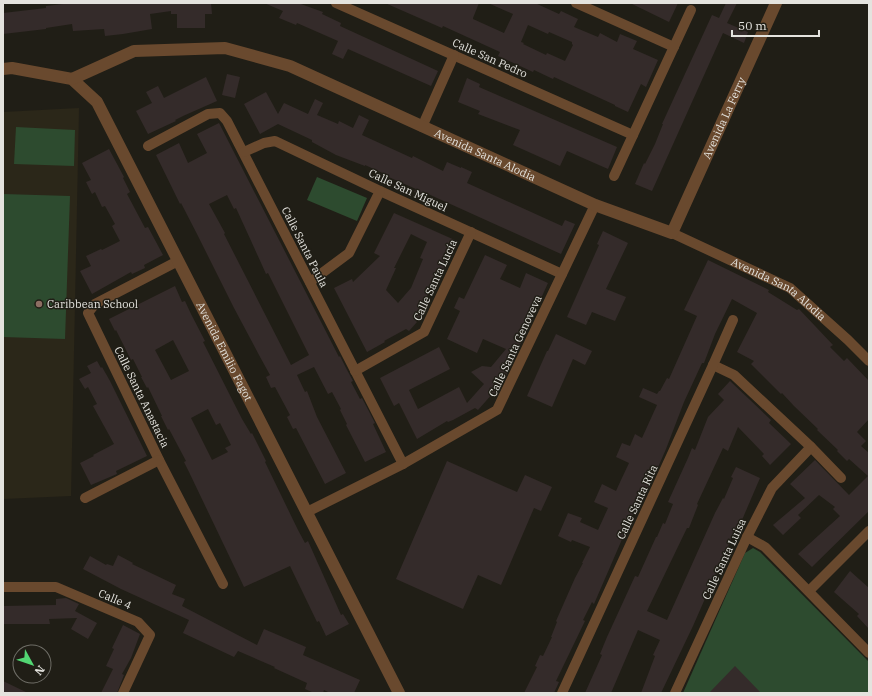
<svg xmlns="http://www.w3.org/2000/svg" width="872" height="696" viewBox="0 0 872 696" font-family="'IBM Plex Serif',serif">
  <rect width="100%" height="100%" fill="#201e16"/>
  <polygon fill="#2b2719" points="79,108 71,496 3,499 3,112"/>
  <g fill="#2d4b2f">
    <polygon points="16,127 75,130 74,166 14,164"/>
    <polygon points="317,177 367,198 357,221 307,200"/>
    <polygon points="3,194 70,196 65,339 3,337"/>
    <polygon points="753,548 760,552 869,662 869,693 683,693 745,553"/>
  </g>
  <g fill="#342b2a" fill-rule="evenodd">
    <polygon points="71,3 211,3 212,14 205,14 205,28 177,28 177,14 171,14 171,11 150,14 152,29 123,34 105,36 104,29 73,31 72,24 46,28 46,29 3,34 3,13 46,8 46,6"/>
    <polygon points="264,3 298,3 323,12 322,14 341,23 340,26 438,71 431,86 348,49 343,59 332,54 338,41 297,23 296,25 279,18 283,11"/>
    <path d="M385,3H479L473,18V19L504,33L513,14L488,3H535L559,14L561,11L578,19L574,27L598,37L600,33L617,42L620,34L637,41L633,49L658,60L646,87L641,84L628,112L615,106V105L554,77L553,79L534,70L533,72L498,56L500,52L443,26L442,28ZM528,25L548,34L549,32L572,42V44L573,45L565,61L547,53L546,55L523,44L524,43L521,42Z"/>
    <polygon points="630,3 678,3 669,22"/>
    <polygon points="726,3 737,3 727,23 748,32 744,43 723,33 652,191 635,184 644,163 645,164 655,144 663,124 662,124 712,15 719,18"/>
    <polygon points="227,74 240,77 235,98 222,95"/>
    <polygon points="206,77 217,101 183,116 175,120 176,121 148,134 136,111 152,103 146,92 158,86 164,98"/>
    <polygon points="467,78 480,84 479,87 617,147 608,169 567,151 560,166 513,145 520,130 478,114 480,111 458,102"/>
    <polygon points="266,92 278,114 284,103 308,114 315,99 323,103 317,115 338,124 339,121 353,128 359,115 369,120 362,135 412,158 413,156 443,171 447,162 461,168 461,167 472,172 467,183 562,226 565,220 575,224 561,254 426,193 425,197 414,192 416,189 384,175 385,174 365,165 365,166 336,155 312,142 312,140 278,124 260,134 244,104"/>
    <path d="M219,123L339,357L340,356L346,368L353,381L351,382L360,399L362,398L375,423L373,424L386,452L365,462L346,425L347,424L340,410L341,409L332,392L328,394L314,367L297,375L305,392L307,391L317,417L346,473L325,484L296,428L293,429L287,417L290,415L275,387L271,388L266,377L270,375L259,355L234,308L197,234L181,203L180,204L156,155L179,143L188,163L207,153L197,134ZM227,195L234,209L236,208L262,265L266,274L268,273L309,355L291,365L224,234L225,233L209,204Z"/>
    <polygon points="109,149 124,177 123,178 130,192 127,194 145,228 148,227 163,255 144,265 145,268 132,274 131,272 92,294 80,271 91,266 86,256 101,249 102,250 120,241 112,226 115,224 105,206 102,207 95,192 92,194 86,182 91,180 82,163"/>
    <path d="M394,213L457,241L439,284L434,281L423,305L427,309L416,321L417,322L409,331L406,329L384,341L385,342L367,352L334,288L352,279L353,282L380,256L374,253ZM411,234L427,242L420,258L423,259L411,288L398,303L386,290L396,268H394Z"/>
    <polygon points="603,231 628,243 606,289 626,297 615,321 592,312 586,325 567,317 599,245 597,244"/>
    <polygon points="485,255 507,265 500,279 520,288 526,273 548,283 501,387 494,394 493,393 478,410 475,408 453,420 448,422 447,421 417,439 399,403 394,406 380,378 439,347 450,369 409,390 418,409 459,387 467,403 484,384 471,372 482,366 491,367 506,349 483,339 477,353 447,339 460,311 454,308 459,297 464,299"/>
    <polygon points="708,260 761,286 769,290 768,292 797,310 799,309 833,345 830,347 844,361 847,358 869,381 869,419 857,432 866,441 861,446 869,453 869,511 812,567 798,554 840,516 833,509 835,507 819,495 798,515 801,518 783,535 773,525 805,498 790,484 815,460 849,495 868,476 849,459 847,461 837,451 838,450 817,430 818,429 794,406 782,393 781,394 751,364 754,361 737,352 757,313 732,299 715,334 704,363 702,363 684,402 666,449 649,488 647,487 641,501 639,500 630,521 631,522 623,537 594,604 592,602 583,620 585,621 556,681 559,682 554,693 524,693 537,667 535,666 540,655 543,656 552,637 551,637 557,622 556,621 575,578 583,563 582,563 590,547 572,540 571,542 558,536 568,513 582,518 580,522 598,530 608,508 594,502 602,484 616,491 621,480 629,463 616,457 622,443 630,446 635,434 642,438 657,405 639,397 643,388 657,394 659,391 660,391 667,378 669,379 697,316 684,310"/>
    <path d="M175,286L182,302L185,301L191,314L205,341L203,342L242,419L251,434L252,433L266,461L265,462L298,530L305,543L308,541L333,597L341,615L343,614L349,624L326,636L319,621L317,622L290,566L244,587L189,472L184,462L186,461L169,429L168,430L161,416H162L148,387L147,388L141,377H142L133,359L131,360L116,330L115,331L109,319ZM173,340L189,371L171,380L155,350ZM208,409L216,425L220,423L231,445L225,448L228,452L212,460L191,418Z"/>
    <polygon points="556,334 592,351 585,365 573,359 552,407 527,396 547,351 548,351"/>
    <polygon points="97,361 101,368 102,367 110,381 147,456 116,471 117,474 91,485 80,463 94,456 93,455 114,444 93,406 97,404 88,387 85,389 79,379 91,373 87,366"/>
    <polygon points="730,381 771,420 769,423 791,444 770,465 762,456 764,454 738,427 728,451 723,448 697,504 698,505 689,528 687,528 647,611 667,620 715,513 723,498 724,499 733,478 731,477 736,467 760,478 742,520 740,519 693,626 661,693 641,693 655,656 653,655 660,640 638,630 611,693 585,693 602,655 600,654 607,637 635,576 638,577 656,537 657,537 663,523 665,524 673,504 668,502 688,458 692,448 695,450 708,417 724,400 718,394"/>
    <polygon points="447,461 517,492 525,475 552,487 541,511 534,508 501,585 478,575 463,609 396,579"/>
    <polygon points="118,555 133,563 132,564 176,585 172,594 185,599 182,606 257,645 264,629 306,647 303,655 360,680 354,693 330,693 324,690 323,693 314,693 305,689 307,683 274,668 275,667 238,651 234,657 183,633 189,620 121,589 83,569 90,556 106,565 107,564 113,566"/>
    <polygon points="850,571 869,588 869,629 857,616 859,614 834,592"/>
    <polygon points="66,598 79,604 75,611 97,623 88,639 71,629 77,618 49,619 50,624 3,624 3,606 56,605 56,599"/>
    <polygon points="123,625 140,634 131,658 122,674 124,675 117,693 101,693 113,669 106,666 114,649 112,648"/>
    <polygon points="735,666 761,693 709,693"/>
    <polygon points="3,681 28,693 3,693"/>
  </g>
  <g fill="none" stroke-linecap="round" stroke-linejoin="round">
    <g stroke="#69492e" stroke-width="10">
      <polyline points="336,3 633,135"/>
      <polyline points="576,3 674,47"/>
      <polyline points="422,127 454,55"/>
      <polyline points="148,146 208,114 220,113 227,121 403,464"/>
      <polyline points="244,152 264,143 275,141 380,191 562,274"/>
      <polyline points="614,176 691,10"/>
      <path id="s1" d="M672,233L790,288L848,340L869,361"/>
      <polyline points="178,261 95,304 88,313 159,460 223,584"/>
      <polyline points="310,282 349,253 380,191"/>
      <polyline points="713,365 734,375 811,447 841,478"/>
      <polyline points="355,371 424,332 471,232"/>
      <polyline points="85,498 159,460"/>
      <polyline points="307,512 403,464 497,410 595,205"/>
      <polyline points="747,537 765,547 869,653"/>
      <polyline points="3,587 56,587 138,622 150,635 123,693"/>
      <polyline points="809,591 869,531"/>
      <polyline points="562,693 713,365 733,320"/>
      <polyline points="675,693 747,537 772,488 811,447"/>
    </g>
    <g stroke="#69492e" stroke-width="12">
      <path id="s2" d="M3,69L12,68L72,79L97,102L399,693"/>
      <path id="s3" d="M72,79L134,51L225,48L290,66L595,205L672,233L776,3"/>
    </g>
  </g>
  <circle fill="#8d6e63" stroke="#201e16" stroke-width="1.5" cx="39" cy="304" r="4"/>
  <g text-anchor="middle" stroke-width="3" stroke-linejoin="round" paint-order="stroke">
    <g font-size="11" fill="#e4e3de" stroke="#201e16">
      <text transform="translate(490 58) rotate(24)" y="4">Calle San Pedro</text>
      <text dy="4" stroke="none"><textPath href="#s3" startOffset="770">Avenida La Ferry</textPath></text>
      <text dy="4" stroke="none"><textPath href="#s3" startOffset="441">Avenida Santa Alodia</textPath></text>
      <text transform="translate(408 190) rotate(25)" y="4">Calle San Miguel</text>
      <text transform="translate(305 247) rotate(63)" y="4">Calle Santa Paula</text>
      <text transform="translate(435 280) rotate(-65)" y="4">Calle Santa Lucía</text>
      <text dy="4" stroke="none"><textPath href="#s1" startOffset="121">Avenida Santa Alodia</textPath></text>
      <text transform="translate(515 346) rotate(-65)" y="4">Calle Santa Genoveva</text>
      <text dy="4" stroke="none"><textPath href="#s2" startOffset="384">Avenida Emilio Fagot</textPath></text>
      <text transform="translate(142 397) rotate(64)" y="4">Calle Santa Anastacia</text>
      <text transform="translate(637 502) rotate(-65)" y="4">Calle Santa Rita</text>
      <text transform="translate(724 559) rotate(-65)" y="4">Calle Santa Luisa</text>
      <text transform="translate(115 599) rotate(23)" y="4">Calle 4</text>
    </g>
    <g font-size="11" fill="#e4e3de" stroke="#201e16" text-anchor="start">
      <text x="47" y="308">Caribbean School</text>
    </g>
  </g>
  <rect width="872" height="696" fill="none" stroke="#e4e3de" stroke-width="8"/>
  <g transform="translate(32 664) rotate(130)"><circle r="19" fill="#201e16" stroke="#6e6d66"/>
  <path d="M0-3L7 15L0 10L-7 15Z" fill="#52d673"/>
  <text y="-6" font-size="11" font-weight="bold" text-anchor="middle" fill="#e4e3de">N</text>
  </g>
  <path d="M732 30v6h87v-6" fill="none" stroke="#e4e3de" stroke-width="2"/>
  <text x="738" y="30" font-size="12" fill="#e4e3de" stroke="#201e16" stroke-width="3" paint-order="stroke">50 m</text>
</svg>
